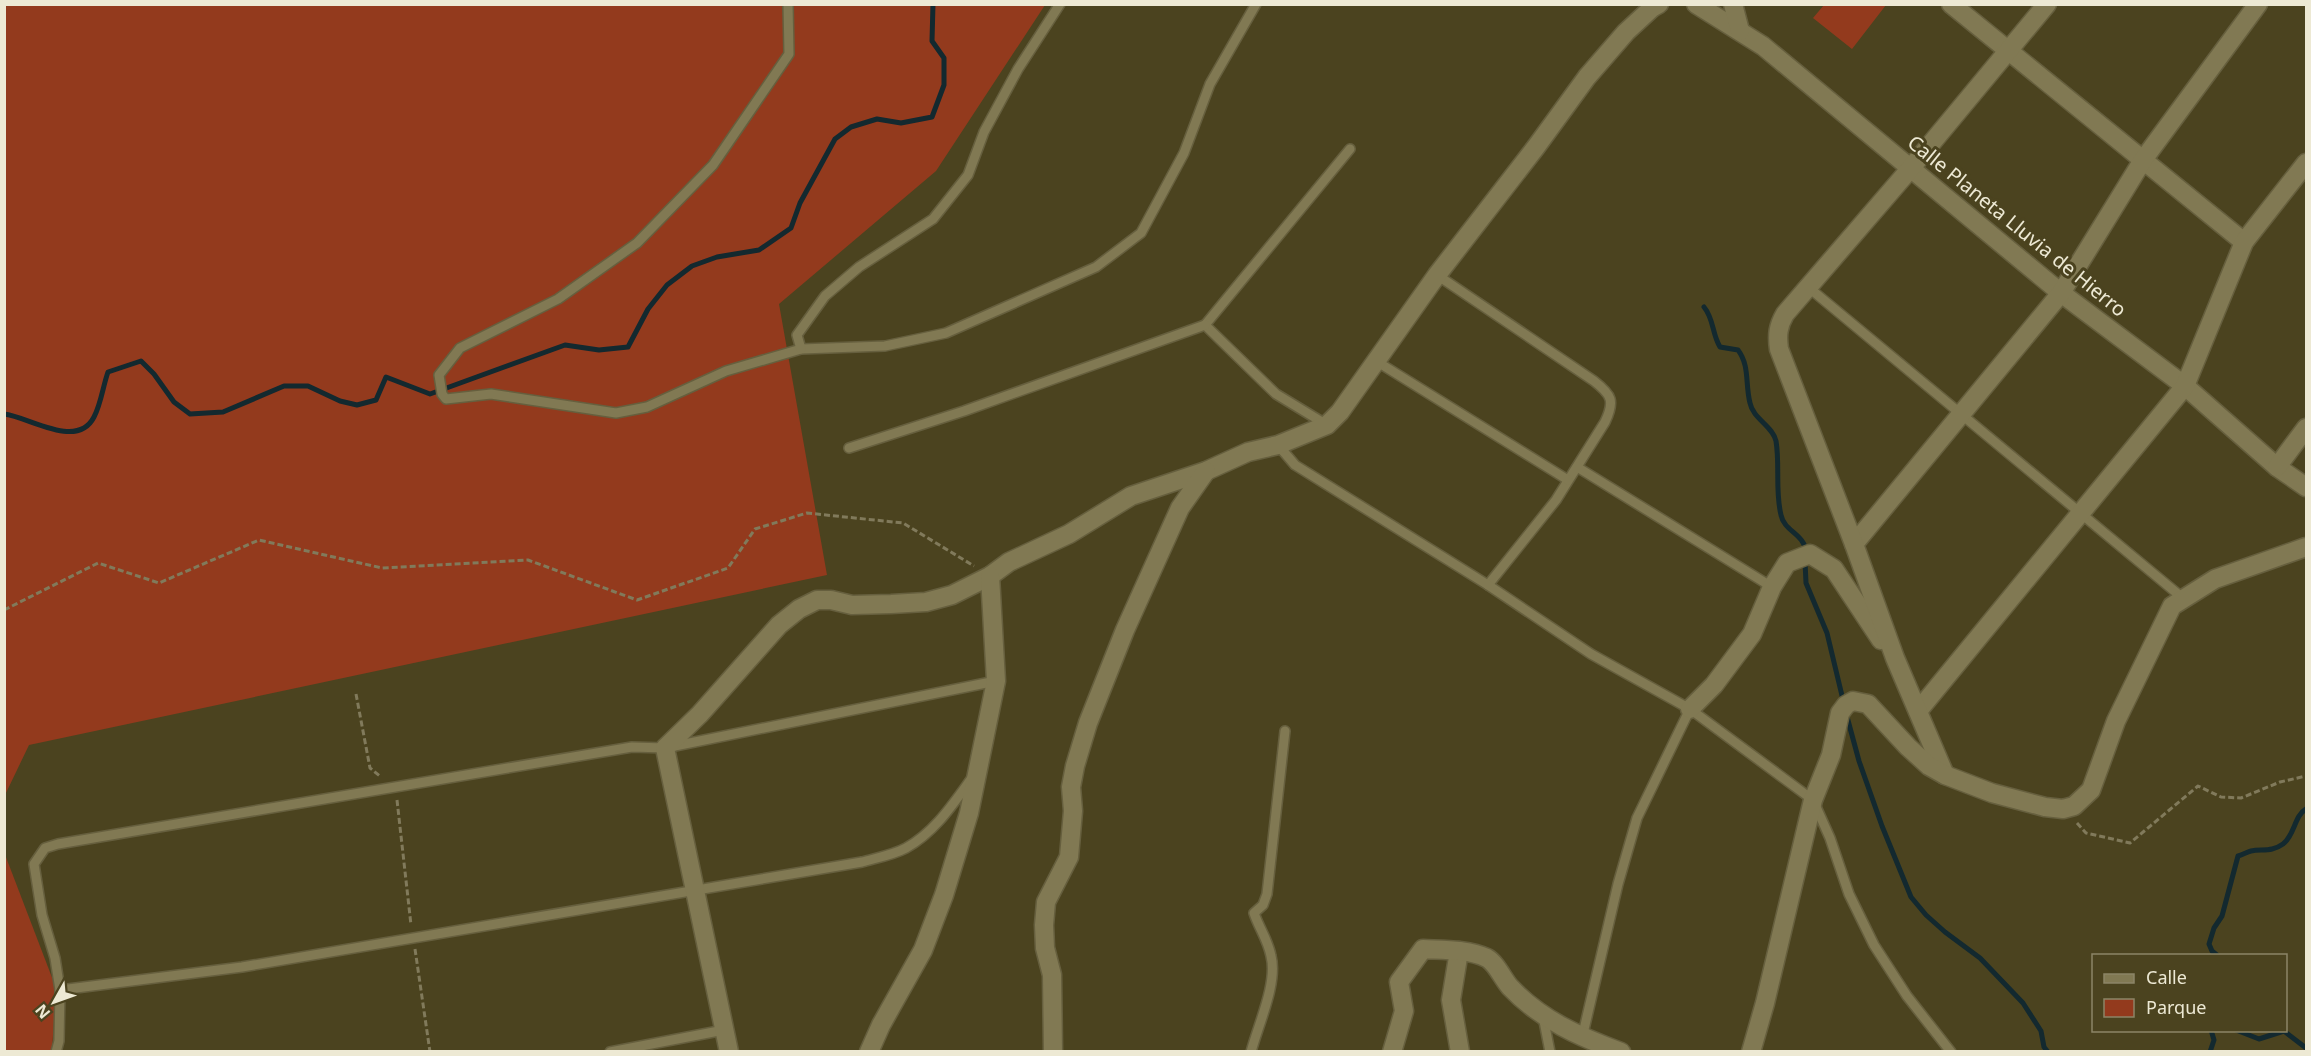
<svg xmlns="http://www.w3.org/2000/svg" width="2311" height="1056" viewBox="0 0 2311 1056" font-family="'Noto Sans',sans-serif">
  <rect width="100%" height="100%" fill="#4b431f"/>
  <g fill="#933a1d">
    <polygon points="5,5 1045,5 936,171 779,304 827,575 29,745 5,795"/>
    <polygon points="1824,5 1824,4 1886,5 1852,49 1813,18"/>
    <polygon points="4,852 56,988 52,1051 5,1051"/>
  </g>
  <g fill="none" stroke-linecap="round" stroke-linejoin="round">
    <g stroke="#13292f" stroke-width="5">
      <path d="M1704,307C1714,319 1712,334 1720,347L1738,350C1750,366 1745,384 1750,403C1753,419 1773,426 1776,441C1780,465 1775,491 1781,515C1784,531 1804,534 1806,551"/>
      <path d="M4,414C30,417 77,450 94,417C101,404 103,386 108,372L141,361L154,374L174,402L190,414L223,412L284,386H308L340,401L357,405L376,400L386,377L430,394L565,345L599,350L628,347L648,309L667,285L692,266L717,257L759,250L791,228L800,203L835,139L851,127L877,119L901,123L932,117L944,85V58L932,41L933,4"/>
      <polyline points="1805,561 1806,583 1827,633 1844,704"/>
      <polyline points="1846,713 1859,761 1882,826 1911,897 1926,915 1945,932 1980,958 2023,1003 2041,1031 2044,1047 2048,1052"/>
      <path d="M2218,956L2212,951L2209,944L2214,928L2222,916L2238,856C2242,855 2247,852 2251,851C2263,849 2272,852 2283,844C2295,835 2294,816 2306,809"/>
      <polyline points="2236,1030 2259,1039 2284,1031 2306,1048"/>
      <polyline points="2210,1052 2214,1040 2211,1030"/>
    </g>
    <g stroke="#665f3e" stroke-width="12">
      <g id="service">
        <polyline points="788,4 789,54 713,165 637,243 558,299 460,348 439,375 442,394 446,399 491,394 616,413 647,407 726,371 801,349 885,346 946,333 1096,267 1141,233 1184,153 1210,84 1256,4"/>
        <path d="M1437,275L1594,381C1612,395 1615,401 1605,422L1556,500L1488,585"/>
        <polyline points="1808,287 2184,599"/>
        <polyline points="801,349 797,335 825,296 859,267 933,219 968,175 984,132 1018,69 1060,4"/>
        <polyline points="1376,361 1568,480"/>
        <polyline points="1327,425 1276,394 1205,325 1350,149"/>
        <polyline points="1278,445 1295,465 1488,585 1591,654 1690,709 1813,800 1830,838 1849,894 1874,945 1907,996 1951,1052"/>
        <polyline points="849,448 964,411 1205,325"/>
        <polyline points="1577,467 1772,587"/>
        <path d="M60,990L242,967L862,862C876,858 893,855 906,848C935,832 953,804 972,778"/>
        <polyline points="1543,1016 1550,1052"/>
        <polyline points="1582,1038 1618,884 1637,818 1690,709"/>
        <polyline points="56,1052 59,1041 60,990 55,958 42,915 34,864 45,848 58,844 632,747 665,748 996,681"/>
        <polyline points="610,1052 724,1030"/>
        <path d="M1251,1052C1258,1025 1278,983 1271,956C1268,940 1259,928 1254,913L1263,905L1267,894L1285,731"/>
      </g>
    </g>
    <g stroke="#665f3e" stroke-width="21">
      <g id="minor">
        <polyline points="1696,4 1763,46 2061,293 2185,386 2277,467 2306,487"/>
        <polyline points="1733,4 1740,31"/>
        <polyline points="1951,4 2244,242"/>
        <polyline points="2277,467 2306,428"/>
        <polyline points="1854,544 2061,293 2143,160 2258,4"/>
        <polyline points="1690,709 1714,685 1752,634 1772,587 1787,563 1810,554 1834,569 1881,640"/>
        <polyline points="1918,711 2185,386 2244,242 2306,163"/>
        <path d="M1945,775L1895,658L1854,544L1779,349C1777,335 1778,326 1785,314L1910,169L2047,4"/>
        <polyline points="1459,951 1451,1000 1460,1052"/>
        <polyline points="729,1052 665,748 700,714 779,625 799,609 817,600 831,600 852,605 891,604 926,602 952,595 990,576 1009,562 1069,534 1131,496 1206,471 1248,452 1278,445 1327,425 1340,412 1437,275 1536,147 1587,77 1626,32 1652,8 1659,4"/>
        <polyline points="869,1052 881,1025 923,950 944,895 969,813 996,681 990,576"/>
        <polyline points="1053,1052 1052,975 1045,948 1044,925 1046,902 1069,857 1073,811 1071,787 1075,766 1088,723 1125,630 1180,508 1206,471"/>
        <path d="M1392,1052L1404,1011L1399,982L1423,949C1443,950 1468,949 1487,958C1496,963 1503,979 1510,987C1541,1020 1580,1037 1621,1052"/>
        <polyline points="1751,1052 1765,1003 1813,800 1831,755 1840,713 1846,705 1853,701 1868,704 1908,747 1929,766 1945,775 1992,793 2045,807 2063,809 2074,806 2091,790 2116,721 2172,606 2215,579 2306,547"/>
      </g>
    </g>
    <g stroke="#817a5b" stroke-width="3" stroke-dasharray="6 3" stroke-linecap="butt">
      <polyline points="4,610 98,563 159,583 259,540 382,568 528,560 637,600 728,568 755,529 807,513 903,523 974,566"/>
      <polyline points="356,694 370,768 381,777"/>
      <polyline points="397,800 411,925"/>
      <polyline points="2077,823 2086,833 2130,843 2198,786 2221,797 2241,798 2280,782 2306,776"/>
      <polyline points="415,949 430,1052"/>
    </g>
    <use href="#service" stroke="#817953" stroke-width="9"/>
    <use href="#minor" stroke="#817953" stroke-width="18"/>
  </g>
  <g text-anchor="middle" stroke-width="6" stroke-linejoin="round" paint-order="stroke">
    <g font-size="20" fill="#ede9d4" stroke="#4b431f">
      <text transform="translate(2017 226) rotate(39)" y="7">Calle Planeta Lluvia de Hierro</text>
    </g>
  </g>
  <rect width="2311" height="1056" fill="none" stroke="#ede9d4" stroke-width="12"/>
  <rect x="2092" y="954" width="195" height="78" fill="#4b431f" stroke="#8c8567" stroke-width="1.5"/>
  <rect x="2104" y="974" width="30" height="9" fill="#817953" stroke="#8c8567" stroke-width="1.5"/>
  <text x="2146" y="984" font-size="18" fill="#ede9d4">Calle</text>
  <rect x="2104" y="999" width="30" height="18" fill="#933a1d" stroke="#8c8567" stroke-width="1.5"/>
  <text x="2146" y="1014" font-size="18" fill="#ede9d4">Parque</text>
  <g transform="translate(54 1002) rotate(230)" stroke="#4b431f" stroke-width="4.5" paint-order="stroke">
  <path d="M0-4.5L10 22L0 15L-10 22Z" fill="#ede9d4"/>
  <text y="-9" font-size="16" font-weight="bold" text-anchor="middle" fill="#ede9d4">N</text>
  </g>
</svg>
